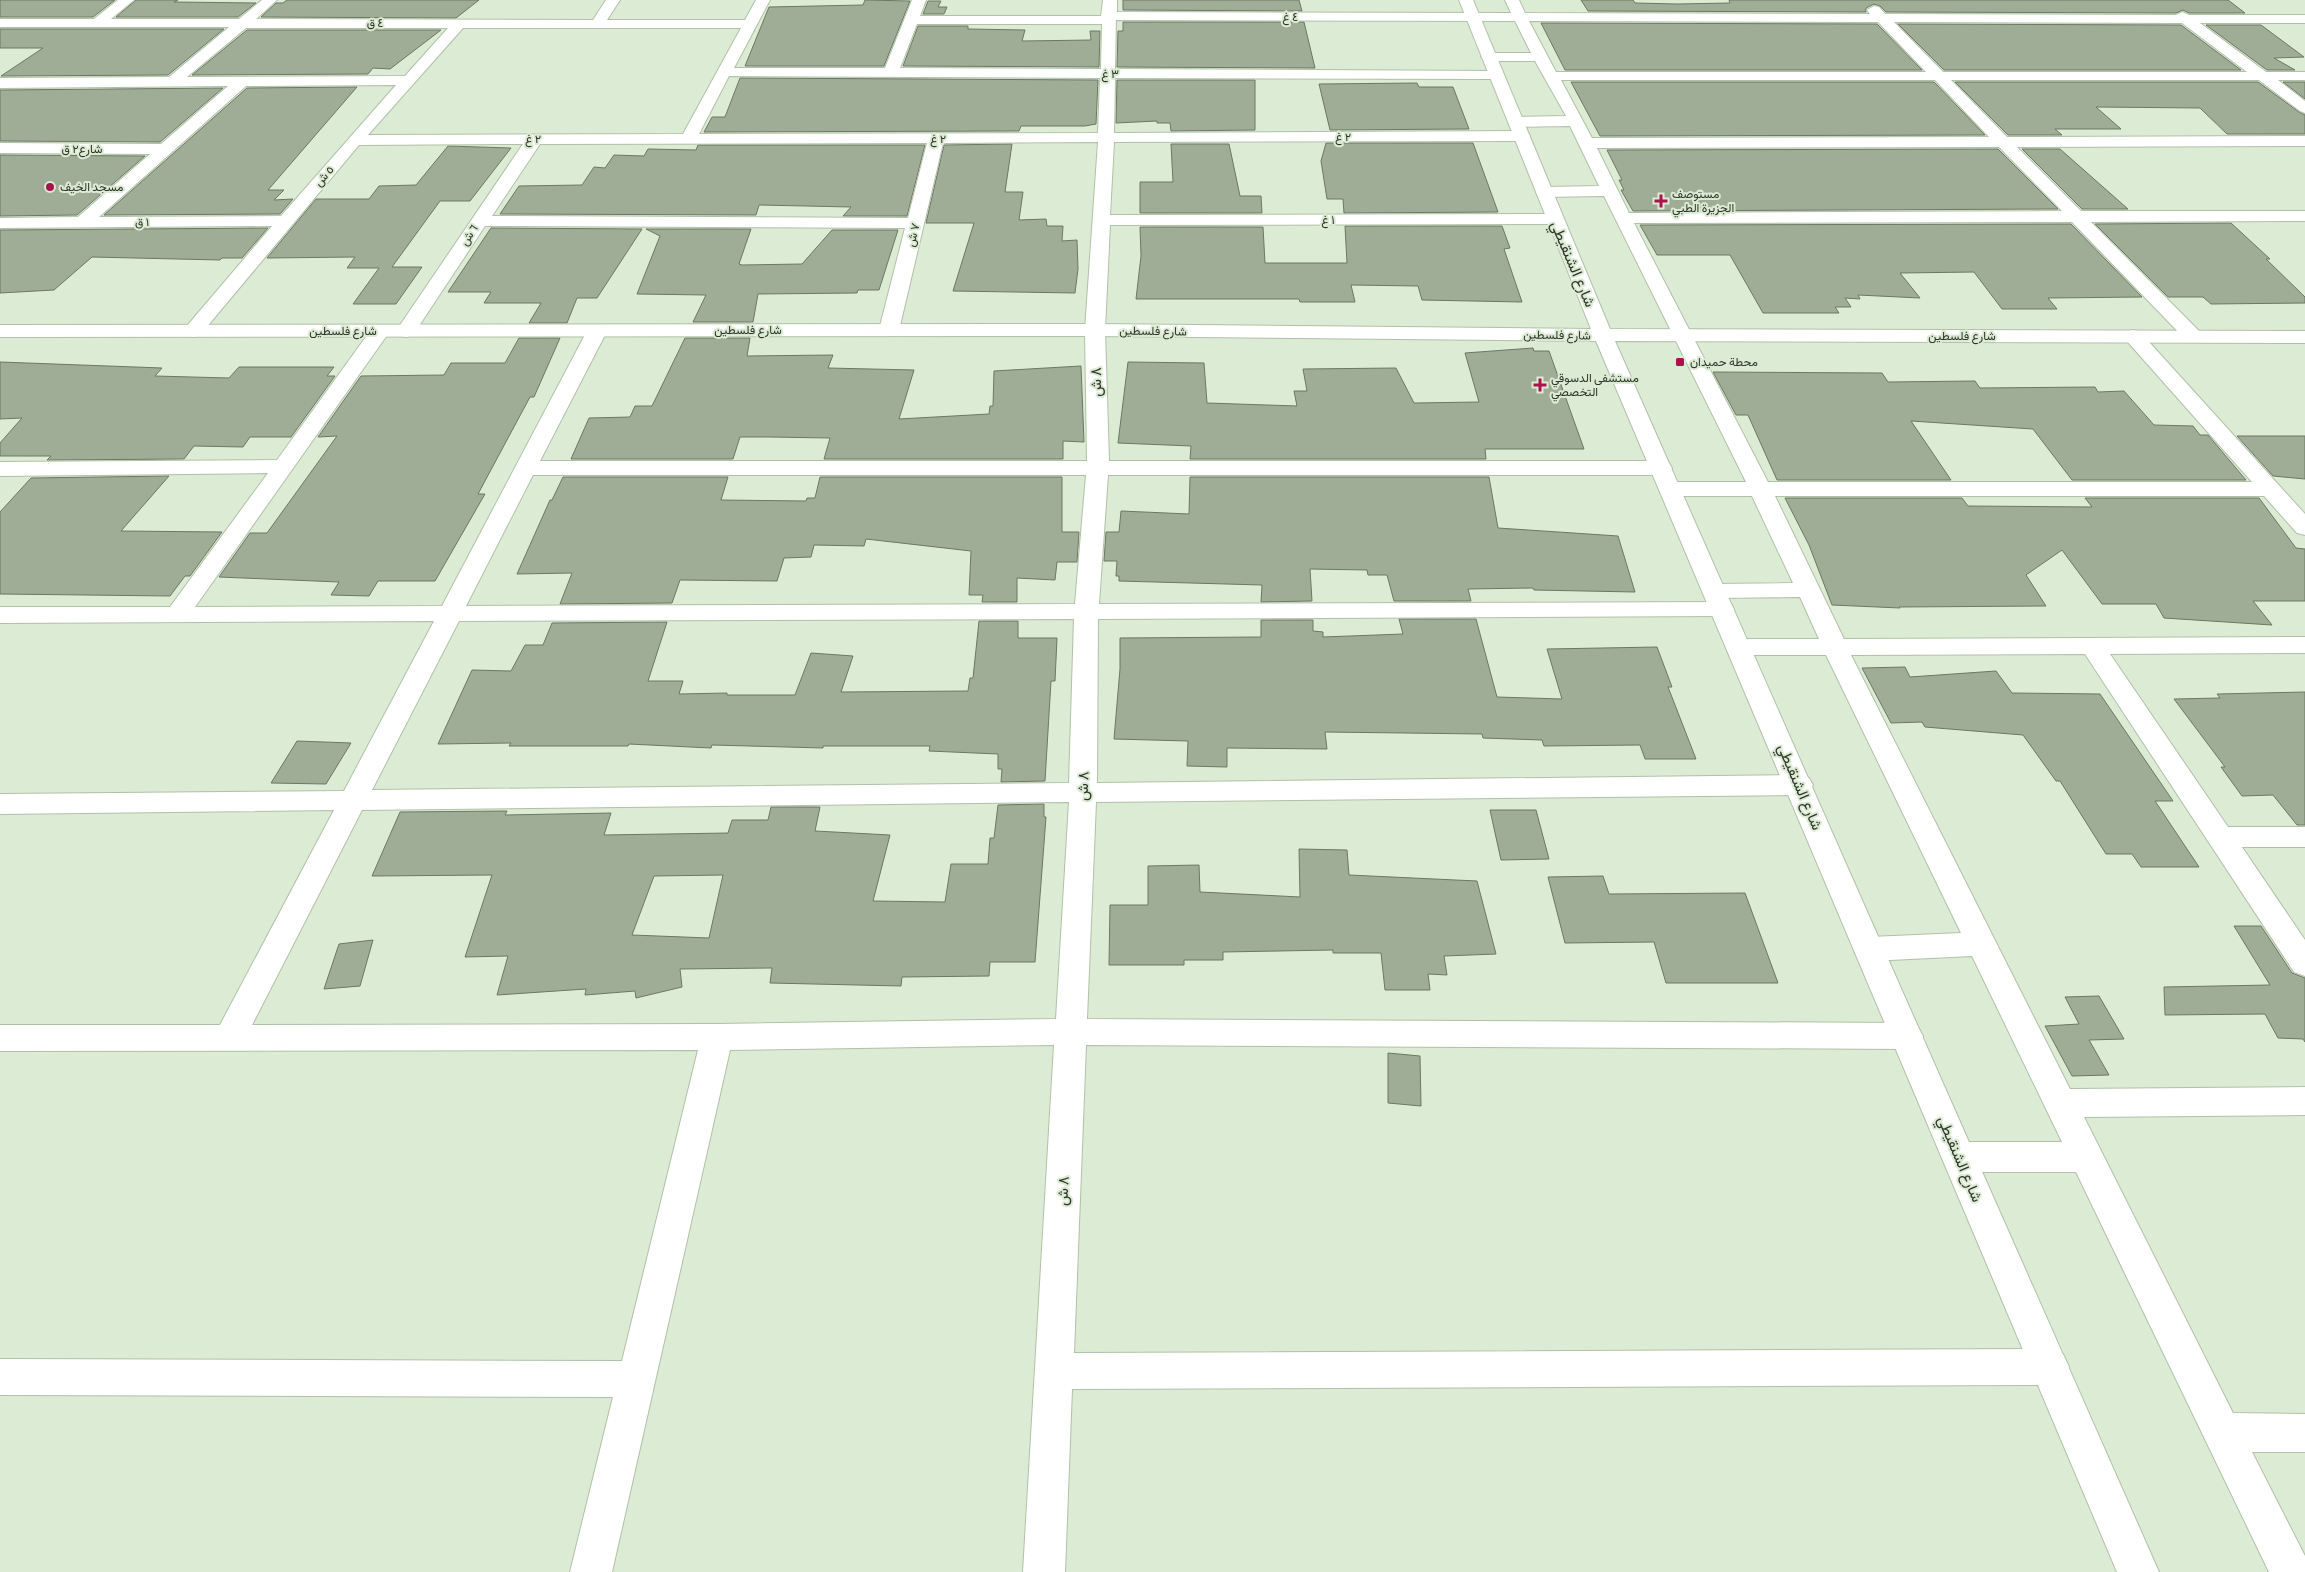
<svg xmlns="http://www.w3.org/2000/svg" width="2305" height="1572" viewBox="0 0 2305 1572" font-family="Bitter,Vazirmatn,serif">
  <rect width="100%" height="100%" fill="#dcebd3"/>
  <g fill="#9fad96" stroke="#6b7862" fill-rule="evenodd">
    <polygon points="0,0 115,0 93,17 0,17"/>
    <polygon points="136,0 178,0 174,2 256,3 238,17 116,17"/>
    <polygon points="287,0 479,0 456,18 261,17 276,3 283,3"/>
    <polygon points="865,0 910,1 884,66 745,66 769,7 863,5"/>
    <polygon points="1123,0 1299,0 1302,11 1123,10"/>
    <polygon points="1581,0 1633,0 1635,3 1677,4 1730,3 1729,0 2228,0 2245,13 2189,13 2183,10 2176,13 1886,12 1880,6 1874,4 1866,8 1866,12 1588,11"/>
    <polygon points="928,1 941,1 938,7 947,7 944,14 923,14"/>
    <polygon points="1123,22 1304,22 1315,68 1117,67 1118,31 1123,31"/>
    <polygon points="1541,23 1877,24 1922,70 1565,70"/>
    <polygon points="1898,24 2181,25 2241,70 1944,70"/>
    <polygon points="2206,25 2261,25 2304,57 2274,58 2295,70 2267,70"/>
    <polygon points="918,26 968,26 968,29 1025,30 1022,41 1091,40 1090,31 1100,31 1099,67 903,66"/>
    <polygon points="0,29 224,29 168,75 1,76 43,48 0,48"/>
    <polygon points="247,30 441,30 390,69 373,68 368,74 192,75"/>
    <polygon points="740,78 1098,80 1096,124 1085,126 1021,126 1019,131 1013,131 704,132 712,117 725,117"/>
    <polygon points="1117,80 1255,80 1255,130 1171,131 1170,123 1157,123 1157,121 1116,123"/>
    <polygon points="1571,82 1934,82 1985,135 1600,136"/>
    <polygon points="1955,82 2258,82 2299,112 2305,115 2305,134 2227,134 2200,108 2096,107 2121,129 2055,129 2062,135 2008,135"/>
    <polygon points="2283,82 2305,82 2305,99"/>
    <polygon points="1417,83 1419,87 1453,87 1469,129 1330,130 1319,84"/>
    <polygon points="357,87 268,190 284,190 274,200 293,199 280,214 104,215 247,88"/>
    <polygon points="223,88 160,142 0,141 0,90"/>
    <polygon points="1326,143 1473,143 1498,212 1344,213 1343,199 1327,199 1321,161"/>
    <polygon points="1012,144 1005,192 1023,192 1019,220 1046,219 1047,226 1063,226 1062,241 1077,240 1078,269 1075,293 953,291 974,223 926,223 944,145"/>
    <polygon points="1171,144 1229,144 1240,196 1261,196 1262,213 1140,213 1140,182 1173,182"/>
    <polygon points="698,145 925,145 907,216 843,216 851,207 759,205 756,215 500,214 519,186 582,185 594,167 605,168 614,155 644,156 648,149 696,150"/>
    <polygon points="448,146 511,148 470,201 440,201 392,267 422,267 396,304 353,304 379,268 347,268 355,257 267,258 316,199 369,199 379,186 416,185"/>
    <polygon points="1998,149 2058,209 1633,211 1621,190 1624,190 1619,180 1622,180 1607,150"/>
    <polygon points="2022,149 2060,149 2128,209 2082,209"/>
    <polygon points="0,155 145,156 77,215 0,216"/>
    <polygon points="2231,223 2270,259 2266,259 2305,297 2305,303 2211,304 2203,297 2168,297 2095,224"/>
    <polygon points="2071,224 2142,297 2048,298 2057,309 2002,309 1974,272 1900,273 1920,298 1858,295 1860,299 1845,298 1851,307 1835,307 1839,313 1763,313 1730,255 1657,255 1640,225"/>
    <polygon points="1345,226 1502,226 1510,248 1504,249 1522,302 1422,300 1418,286 1351,285 1355,302 1300,302 1299,299 1136,299 1141,256 1140,227 1263,227 1265,263 1347,263"/>
    <polygon points="268,228 242,258 222,258 220,260 92,257 54,290 0,293 0,230"/>
    <polygon points="491,228 642,229 597,298 577,298 567,323 529,323 541,303 484,303 491,292 448,292"/>
    <polygon points="646,229 751,229 739,264 742,265 802,264 832,230 898,230 879,290 858,290 857,293 758,294 753,322 693,322 706,295 637,294 660,236"/>
    <polygon points="519,338 560,338 534,397 530,397 478,494 485,494 435,581 378,581 369,596 331,595 339,582 219,577 250,533 267,533 337,436 318,437 361,376 444,375 451,363 505,363"/>
    <polygon points="685,338 750,338 747,356 833,355 828,368 914,370 899,419 989,414 990,406 993,406 994,371 1081,366 1084,442 1063,441 1063,459 824,459 830,438 769,437 740,437 733,459 571,459 589,418 630,417 635,406 652,406"/>
    <polygon points="1533,348 1534,351 1549,351 1584,449 1485,449 1486,459 1190,459 1191,446 1118,443 1128,362 1204,363 1207,403 1297,406 1294,391 1307,391 1303,369 1396,368 1414,403 1479,402 1465,353"/>
    <polygon points="0,362 162,368 155,376 229,378 239,367 334,367 327,376 335,376 291,437 250,437 243,447 194,446 184,459 47,460 51,456 0,456 0,443 22,418 0,419"/>
    <polygon points="1713,372 1882,373 1888,382 1975,381 1980,388 2095,387 2098,392 2124,391 2154,425 2193,426 2200,435 2208,435 2246,480 2072,480 2033,429 1911,421 1951,480 1777,480 1748,415 1736,415"/>
    <polygon points="2237,436 2305,436 2305,479 2273,476"/>
    <polygon points="169,476 121,531 222,532 190,576 185,576 170,596 0,594 0,512 31,478"/>
    <polygon points="563,477 728,477 721,500 806,501 807,498 815,498 820,477 1062,477 1062,532 1079,532 1077,562 1057,562 1055,580 1017,578 1017,602 982,602 983,595 969,595 971,551 866,539 864,546 814,545 811,557 784,558 777,581 680,580 672,603 560,604 572,573 517,574 550,500 552,500"/>
    <polygon points="1190,477 1489,477 1498,528 1618,536 1635,592 1534,590 1533,588 1468,589 1471,601 1394,601 1387,575 1368,575 1367,570 1310,569 1312,601 1261,602 1262,585 1119,581 1119,576 1116,576 1117,561 1104,561 1106,532 1119,532 1121,511 1189,514"/>
    <polygon points="1785,498 1962,498 1968,506 2092,507 2085,498 2259,498 2296,548 2305,549 2305,601 2253,601 2272,625 2164,618 2156,604 2102,604 2062,550 2026,575 2046,606 1899,607 1900,608 1832,605 1809,545"/>
    <polygon points="1399,619 1476,619 1497,697 1562,699 1547,649 1657,647 1672,687 1668,687 1696,759 1645,759 1640,745 1544,746 1542,740 1483,738 1482,734 1325,732 1327,749 1227,748 1227,767 1187,766 1188,741 1114,739 1120,669 1120,638 1261,637 1261,620 1313,620 1313,631 1323,632 1323,637 1403,634"/>
    <polygon points="979,621 1018,621 1018,638 1057,638 1055,681 1051,681 1045,781 1001,782 1002,769 998,769 998,754 929,751 930,746 823,746 823,748 712,745 711,748 629,744 628,746 509,746 511,743 438,744 472,670 511,671 525,645 543,645 552,623 667,622 648,681 683,681 679,694 727,693 727,695 795,695 811,653 853,656 841,692 968,691 970,678 973,678"/>
    <polygon points="1905,667 1910,677 1996,671 2012,693 2100,694 2173,801 2155,801 2199,867 2141,867 2132,854 2106,854 2060,781 2056,781 2023,735 1925,727 1922,722 1891,723 1862,668"/>
    <polygon points="2305,692 2305,825 2297,825 2273,795 2242,796 2221,767 2225,767 2174,699 2220,698 2217,694"/>
    <polygon points="297,741 351,743 326,784 271,783"/>
    <path d="M1044,804V817H1046L1035,962H990L989,976L902,977L901,986L770,983L772,968L680,969L682,987L636,998L635,991L585,995L586,989L497,995L508,956L465,957L492,875L372,876L400,812L507,811L505,815L611,813L604,835L728,833L732,820H768L771,807H820L815,831L890,835L873,901L945,902L951,864H988L990,838H994L998,805ZM723,875L709,938L632,935L654,876Z"/>
    <polygon points="1490,810 1536,810 1549,859 1501,860"/>
    <polygon points="1299,849 1347,850 1349,875 1477,881 1496,954 1444,956 1447,975 1428,974 1430,990 1385,990 1381,953 1333,953 1333,950 1223,952 1223,960 1184,960 1184,965 1109,965 1110,905 1148,905 1148,866 1199,865 1200,892 1300,897"/>
    <polygon points="1603,876 1609,894 1745,893 1778,983 1666,983 1654,942 1565,943 1548,877"/>
    <polygon points="2234,926 2261,926 2292,973 2305,978 2305,1042 2303,1039 2278,1038 2265,1014 2165,1015 2164,987 2270,985"/>
    <polygon points="373,940 360,986 324,989 339,944"/>
    <polygon points="2099,996 2124,1039 2089,1040 2109,1075 2072,1076 2045,1026 2079,1024 2065,997"/>
    <polygon points="1388,1053 1420,1056 1421,1106 1388,1103"/>
  </g>
  <g fill="none" stroke-linecap="round" stroke-linejoin="round">
    <g stroke="#b1c0a8" stroke-width="2">
      <path id="minor" d="M118,0H134L111,19H239L262,0H277L256,19L593,20L606,0H620L607,20H745L756,0H770L734,68H885L912,0H926L920,16H1101L1103,0H1117V12L1511,13L1505,0H1519L1525,13L1870,14L1867,10L1874,6L1879,7L1885,14L2176,15L2182,12L2189,15H2305V23H2200L2266,72H2305V80H2278L2305,101V113L2300,111L2259,80H1951L2007,137L2305,136V146L2017,147L2081,211H2305V221L2091,222L2200,332L2203,336L2200,340L2193,342L2186,340L2072,222L1634,223L1768,482H2252L2126,340L2123,336L2126,332L2133,330L2140,332L2305,514V535L2297,533L2264,496H1775L1844,639L2305,637V653L2110,654L2228,827H2305V847H2242L2305,940V976L2294,972L2085,654L1851,655L2070,1089L2305,1087V1115L2084,1117L2233,1413L2305,1414V1452H2252L2305,1556V1572H2269L2076,1172H1959L1947,1167L1942,1157L1947,1147L1959,1142H2062L1972,956L1870,961L1859,957L1855,949L1859,941L1870,937L1961,933L1826,655H1740L1731,653L1727,647L1731,641L1740,639H1819L1800,597L1715,598L1707,596L1703,591L1707,586L1715,584L1793,583L1752,496H1670L1662,494L1659,489L1662,484L1670,482H1746L1604,196L1544,197L1538,196L1536,192L1538,188L1544,187L1599,186L1570,126L1516,127L1510,125L1508,122L1510,119L1516,117L1566,116L1535,61H1488L1481,57L1488,53H1531L1515,21L1116,20L1115,69L1496,71L1503,75L1496,79L1115,78L1114,133L1522,131L1528,133L1530,136L1528,139L1522,141L1114,142L1110,215L1554,214L1560,215L1563,219L1560,223L1554,224L1110,225L1105,330L1109,461H1661L1669,463L1672,468L1669,473L1661,475H1108L1099,604L1722,602L1731,604L1734,609L1731,614L1722,616L1098,619L1097,783L1799,775L1809,778L1813,785L1809,792L1799,795L1096,802L1087,1019L1907,1023L1918,1027L1923,1036L1918,1045L1907,1049L1086,1045L1074,1353L2050,1349L2063,1354L2069,1367L2063,1380L2050,1385L1072,1389L1065,1572H1023L1054,1045L730,1050L612,1572H570L613,1397L0,1395V1359L622,1361L698,1050L0,1051V1025H220L334,810L0,814V794L344,791L434,621L0,623V607H170L268,473L0,476V462L277,460L373,327L380,325L387,327L390,331L195,607L442,606L587,331L590,327L597,325L604,327L607,331L540,461H1087L1085,330L1098,142L943,143L899,330L896,334L889,336L882,334L879,330L905,228L485,226L413,335L406,337L399,335L396,331L523,144L359,145L200,335L193,337L186,335L183,331L186,327L272,226L0,228V218L78,217L150,154L0,153V143L161,144L228,86L0,88V78L169,77L229,27H0V19H94ZM1529,21L1878,22L1926,72H1556ZM1894,22L2182,23L2247,72H1943ZM917,24H1102L1101,69L900,68ZM246,28H448L405,76L187,77ZM463,28H741L683,134L368,135ZM729,76L1100,78L1098,133L699,134ZM1561,80H1935L1989,137L1592,138ZM396,85L281,216L99,217L246,86ZM927,143L908,218L492,216L540,144ZM1999,147L2062,211L1629,213L1597,148ZM533,475H1086L1075,604L466,606ZM1074,619L1069,783L372,790L459,621ZM1069,802L1056,1019L717,1024L252,1025L362,810Z"/>
    </g>
    <g stroke="#b1c0a8" stroke-width="2">
      <polygon id="tertiary" points="1459,0 1473,0 1610,329 2305,331 2305,343 1615,341 2159,1572 2117,1572 1596,341 1095,336 0,337 0,325 1095,324 1591,329"/>
    </g>
    <use href="#minor" fill="#fff" fill-rule="evenodd"/>
    <use href="#tertiary" fill="#fff" fill-rule="evenodd"/>
  </g>
  <g fill="#a7134a" stroke="#dcebd3" stroke-width="2">
    <circle cx="50" cy="187" r="5"/>
    <path d="M1658.5 193.5h5v5h5v5h-5v5h-5v-5h-5v-5h5z"/>
    <rect x="1675" y="357" width="10" height="10" rx="2.5"/>
    <path d="M1537.5 377.5h5v5h5v5h-5v5h-5v-5h-5v-5h5z"/>
  </g>
  <g text-anchor="middle" stroke-width="4" stroke-linejoin="round" paint-order="stroke">
    <g font-size="12" fill="#2d3329" stroke="#dcebd3">
      <text x="1290" y="21">٤ غ</text>
      <text x="375" y="27">٤ ق</text>
      <text x="1110" y="78">٣ غ</text>
      <text x="1343" y="141">٢ غ</text>
      <text x="533" y="143">٢ غ</text>
      <text x="938" y="143">٢ غ</text>
      <text x="82" y="153">شارع٢ ق</text>
      <text transform="translate(324 176) rotate(-49)" y="4">٥ ش</text>
      <text x="1328" y="224">١ غ</text>
      <text transform="translate(142 222) rotate(-1)" y="4">١ ق</text>
      <text transform="translate(469 235) rotate(-57)" y="4">٦ ش</text>
      <text transform="translate(913 235) rotate(-76)" y="4">٧ ش</text>
      <text x="748" y="334">شارع فلسطين</text>
      <text x="343" y="335">شارع فلسطين</text>
      <text transform="translate(1153 331) rotate(1)" y="4">شارع فلسطين</text>
      <text transform="translate(1557 335) rotate(1)" y="4">شارع فلسطين</text>
      <text x="1962" y="340">شارع فلسطين</text>
    </g>
    <g font-size="12" fill="#2d3329" stroke="#dcebd3" text-anchor="start">
      <text x="60" y="191">مسجد الخيف</text>
      <text x="1672" y="198">مستوصف<tspan x="1672" dy="14">الجزيرة الطبي</tspan></text>
      <text x="1690" y="366">محطة حميدان</text>
      <text x="1551" y="382">مستشفى الدسوقي<tspan x="1551" dy="14">التخصصي</tspan></text>
    </g>
    <g font-size="15" fill="#2d3329" stroke="#dcebd3">
      <text transform="translate(1573 264) rotate(67)" y="5">شارع الشنقيطي</text>
      <text transform="translate(1096 382) rotate(-91)" y="5">٨ ش</text>
      <text transform="translate(1083 786) rotate(-88)" y="5">٨ ش</text>
      <text transform="translate(1800 787) rotate(67)" y="5">شارع الشنقيطي</text>
      <text transform="translate(1960 1159) rotate(67)" y="5">شارع الشنقيطي</text>
      <text transform="translate(1063 1191) rotate(-87)" y="5">٨ ش</text>
    </g>
  </g>
</svg>
